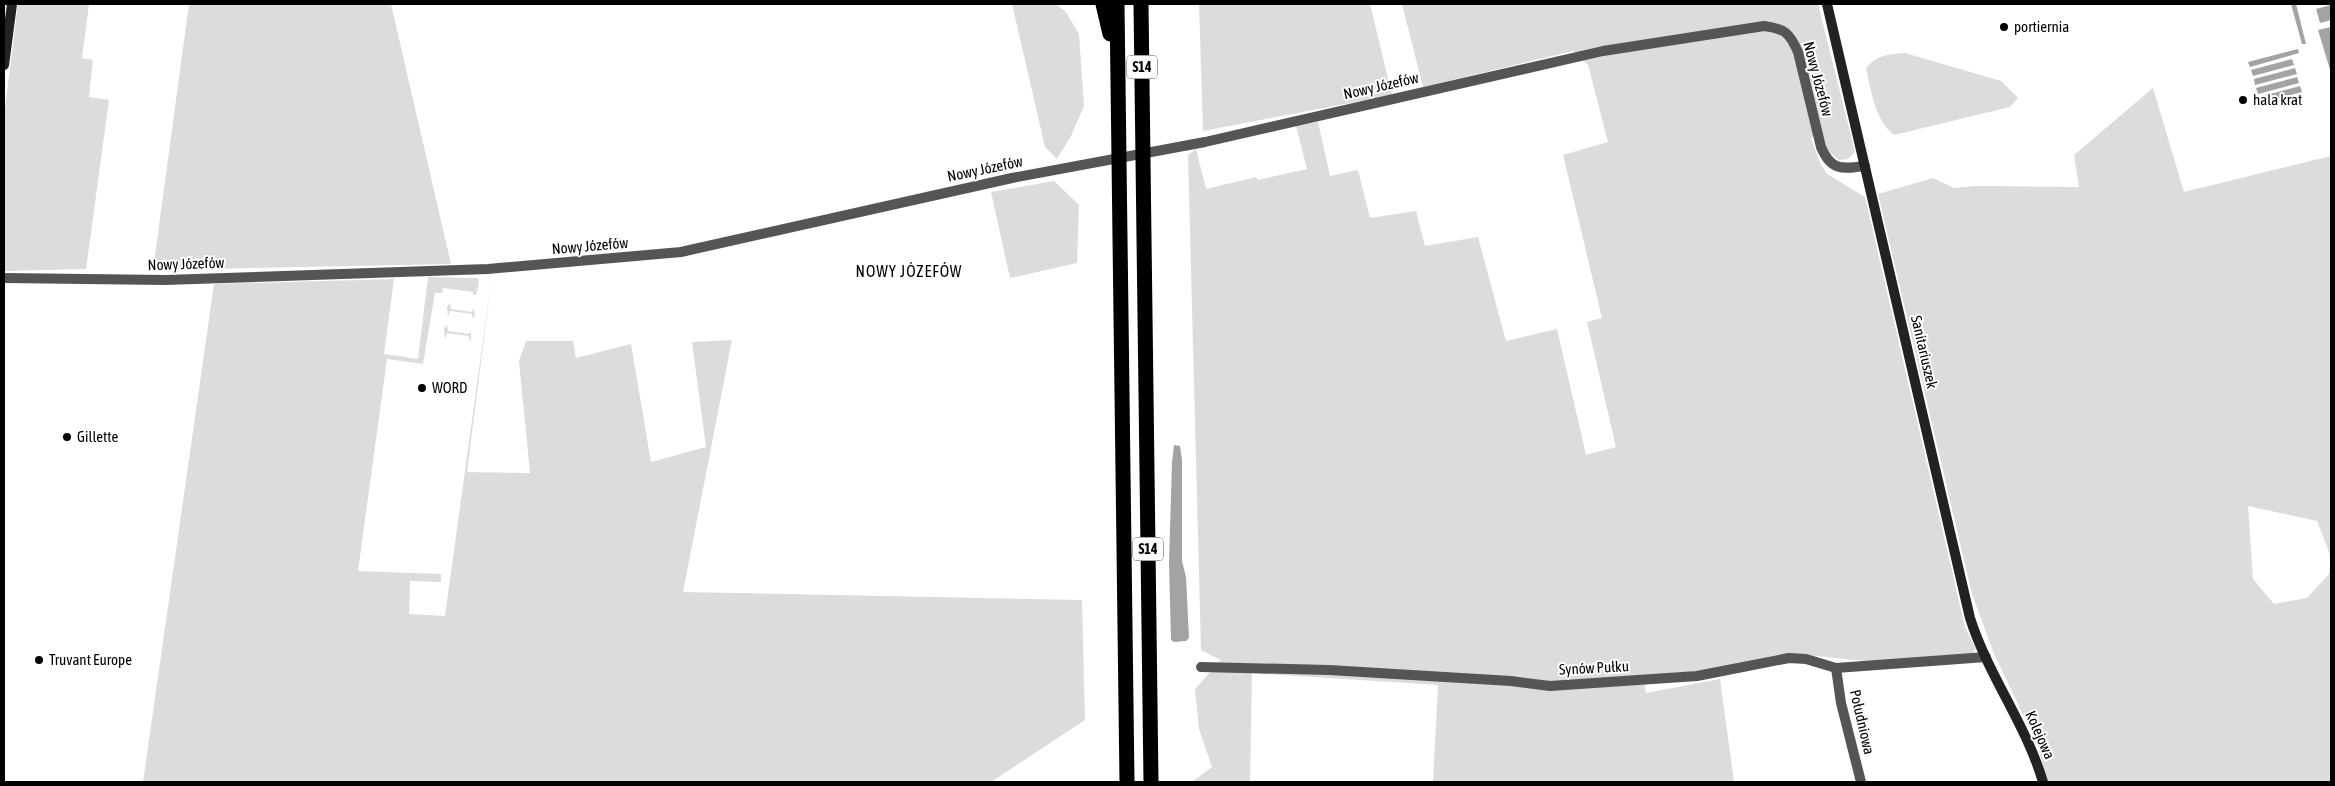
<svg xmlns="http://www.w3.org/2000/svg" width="2335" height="786" viewBox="0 0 2335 786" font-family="'Asap Condensed',sans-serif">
  <rect width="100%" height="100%" fill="#fff"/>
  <g fill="#dcdcdc">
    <polygon points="18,4 89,4 82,58 93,60 89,97 109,100 86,269 4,271 4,116"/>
    <polygon points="189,4 391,4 451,264 153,270"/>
    <polygon points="1012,4 1056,4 1066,12 1079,34 1084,106 1071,136 1057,159 1045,147"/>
    <polygon points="1199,4 1370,4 1392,95 1203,131"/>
    <polygon points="1402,4 1818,4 1855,152 1848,159 1839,160 1827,150 1820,133 1811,138 1820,163 1827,174 1865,197 1965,627 1976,649 1971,654 1867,661 1793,654 1694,672 1643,675 1646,693 1720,679 1734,782 1433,782 1438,685 1252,673 1250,782 1192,782 1212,767 1199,729 1195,689 1221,660 1201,650 1188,155 1196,149 1206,189 1256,177 1258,180 1307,169 1296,126 1318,122 1330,176 1358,170 1370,218 1416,211 1425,246 1478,237 1506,341 1557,329 1586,455 1616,447 1587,322 1602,318 1563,155 1608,142 1588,65 1573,51 1423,87"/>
    <path d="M1905,53L2001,81L2018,98L2010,107L1894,135C1875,120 1871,91 1866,68C1877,55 1889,54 1905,53Z"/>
    <polygon points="2153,88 2184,192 2331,156 2331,557 2317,521 2248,506 2253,579 2274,604 2307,598 2329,574 2331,560 2331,782 2048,782 2037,744 1994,654 1972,594 1878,194 1933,178 1954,188 1976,186 2079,187 2074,155"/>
    <polygon points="1054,181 1079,205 1077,263 1010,278 991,192"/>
    <polygon points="492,275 467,472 530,473 519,361 526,341 573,341 576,358 631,344 651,462 706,447 692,342 732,340 683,592 1082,600 1085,720 991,782 143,782 214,284 394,279 384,354 418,359 428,277 478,278 479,283 476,295 473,295 473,292 443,288 442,293 435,293 423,364 387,359 358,571 441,574 441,582 410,581 409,614 445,616"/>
    <polygon points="450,303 451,309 472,312 474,308 475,316 472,318 472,314 450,311 448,317 447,307"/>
    <polygon points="447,325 448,331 469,334 471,331 471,339 469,340 469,336 447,333 445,339 444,329"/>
  </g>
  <g fill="#a3a3a3">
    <polygon points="2291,4 2296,4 2306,44 2302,44"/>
    <polygon points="2331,5 2331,20 2320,23 2316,9"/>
    <polygon points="2331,27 2331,73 2318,30"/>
    <polygon points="2298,49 2299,53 2250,67 2248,62"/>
    <polygon points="2292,59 2294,65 2253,76 2251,70"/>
    <polygon points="2295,68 2297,74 2255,85 2254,79"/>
    <polygon points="2297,77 2299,83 2258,94 2256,88"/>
    <polygon points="2300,86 2302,92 2261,103 2259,97"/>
    <polygon points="1174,445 1180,446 1182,460 1182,561 1186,577 1189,638 1186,641 1174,642 1171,640 1169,563 1172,462"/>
  </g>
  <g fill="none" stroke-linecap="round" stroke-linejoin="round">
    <g stroke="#555" stroke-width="10">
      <path d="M4,278L165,280L488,269L681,252L1012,178L1205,142L1603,51L1764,26C1785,29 1789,32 1798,52L1821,147C1831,171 1842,169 1865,166"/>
      <polyline points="1201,667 1329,670 1511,681 1550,686 1697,676 1789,658 1806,659 1836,668 1986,657"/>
      <polyline points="1836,668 1841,703 1861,782"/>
    </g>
    <g stroke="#222" stroke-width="10">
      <path d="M1827,4L1970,618C1988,675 2026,724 2043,782"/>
      <polyline points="4,65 12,4"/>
    </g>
    <g stroke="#000" stroke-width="15">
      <polyline points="1103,4 1110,34"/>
      <polyline points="1117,4 1127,782"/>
      <polyline points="1141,4 1151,782"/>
    </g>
  </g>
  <g fill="#000" stroke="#fff" stroke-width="2">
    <circle cx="2004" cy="27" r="5"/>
    <circle cx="2243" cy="100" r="5"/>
    <circle cx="422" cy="388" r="5"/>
    <circle cx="67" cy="437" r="5"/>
    <circle cx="39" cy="660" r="5"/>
  </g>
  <g text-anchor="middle" stroke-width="4" stroke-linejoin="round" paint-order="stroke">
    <g fill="#fff" stroke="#4c4c4c" stroke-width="1">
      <rect x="1127" y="55.5" width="30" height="23" rx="4"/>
      <rect x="1133" y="537.5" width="30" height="23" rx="4"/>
    </g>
    <g font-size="14" font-weight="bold" fill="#000">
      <text x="1142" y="72">S14</text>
      <text x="1148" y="554">S14</text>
    </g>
    <g font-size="15" fill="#000" stroke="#fff" text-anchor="start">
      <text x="2014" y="32">portiernia</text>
      <text x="2253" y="105">hala krat</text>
      <text x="432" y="393">WORD</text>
      <text x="77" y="442">Gillette</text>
      <text x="49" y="665">Truvant Europe</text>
    </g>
    <g font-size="15" fill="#000" stroke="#fff">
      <text transform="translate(1818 79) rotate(75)" y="5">Nowy Józefów</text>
      <text transform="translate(1381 86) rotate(-13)" y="5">Nowy Józefów</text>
      <text transform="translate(985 169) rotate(-12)" y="5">Nowy Józefów</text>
      <text transform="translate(590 246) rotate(-5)" y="5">Nowy Józefów</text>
      <text transform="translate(186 264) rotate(-2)" y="5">Nowy Józefów</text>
      <text transform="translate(1924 352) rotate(77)" y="5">Sanitariuszek</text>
      <text transform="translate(1594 668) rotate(-3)" y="5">Synów Pułku</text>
      <text transform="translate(1862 722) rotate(77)" y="5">Południowa</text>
      <text transform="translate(2040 735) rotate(66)" y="5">Kolejowa</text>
    </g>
    <g font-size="16" letter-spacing="1" fill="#000" stroke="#fff">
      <text x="909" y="277">NOWY JÓZEFÓW</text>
    </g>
  </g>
  <rect width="2335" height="786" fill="none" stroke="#000000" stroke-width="10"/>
</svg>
